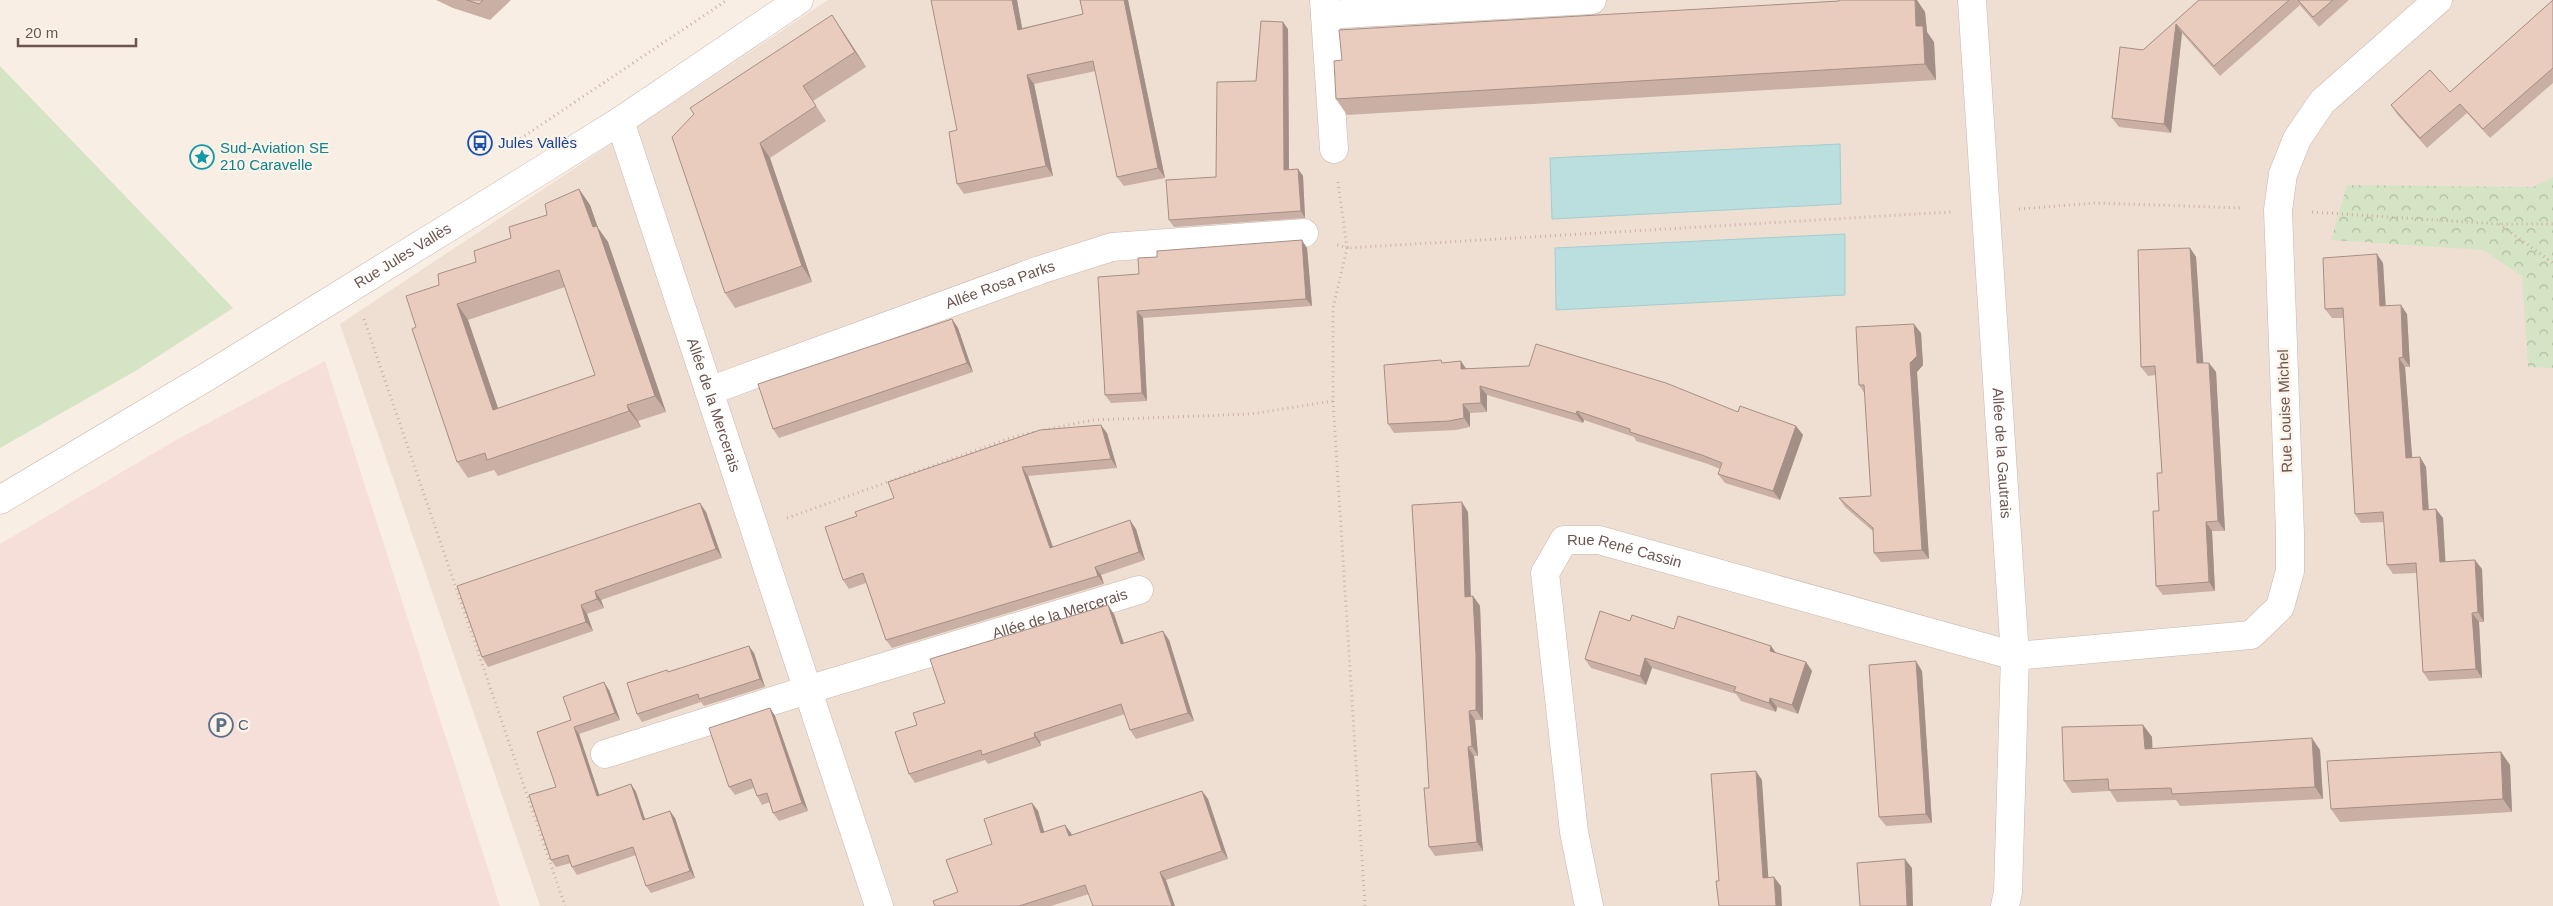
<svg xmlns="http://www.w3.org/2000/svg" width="2553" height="906" viewBox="0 0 2553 906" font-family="Arial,sans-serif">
  <defs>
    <pattern id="forest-crowns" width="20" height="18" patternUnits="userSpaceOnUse" patternTransform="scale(1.25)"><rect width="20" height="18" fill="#d5e4c5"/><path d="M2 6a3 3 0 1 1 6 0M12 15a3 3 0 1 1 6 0" fill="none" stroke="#b1bca2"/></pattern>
  </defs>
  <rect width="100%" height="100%" fill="#f9eee4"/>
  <polygon fill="#efdfd3" points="828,0 2553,0 2553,906 540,906 340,324"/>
  <polygon fill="#f7dfd9" points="325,361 500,906 0,906 0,544 176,440"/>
  <polygon fill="#d5e4c5" points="0,66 233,308 137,370 0,448"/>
  <polygon fill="url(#forest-crowns)" points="2553,177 2553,368 2528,367 2522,276 2483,250 2331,240 2347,185 2533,187"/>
  <g fill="#bbdedf" stroke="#a3cdcf">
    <polygon points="1840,144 1841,204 1552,219 1550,158"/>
    <polygon points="1845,234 1845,295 1556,310 1555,248"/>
  </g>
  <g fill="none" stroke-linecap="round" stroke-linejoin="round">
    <g stroke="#c8b6ac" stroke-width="29">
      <g id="minor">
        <polyline points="1324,0 1334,149"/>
        <path id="s1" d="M1972,0L2015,656L2008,892L2005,906"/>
        <polyline points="1325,15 1592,0"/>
        <path id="s2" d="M620,121L879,906"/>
        <path id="s3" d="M709,391L1040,270L1112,247L1304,233"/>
        <path id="s4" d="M0,500L208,376L540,171L620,121L799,0"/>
        <path id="s5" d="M605,754L807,690L1139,590"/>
        <path id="s6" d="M1589,906L1574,832L1545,573L1564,540H1599L2015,656L2251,635L2280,607L2290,571V533L2278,210L2283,174L2297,139L2322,102L2438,0"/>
      </g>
    </g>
    <g stroke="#ceafa3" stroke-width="3" stroke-dasharray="1 4" stroke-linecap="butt">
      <polyline points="508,147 727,0"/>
      <polyline points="1338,182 1347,248 1951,212"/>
      <polyline points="2019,209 2095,203 2243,208"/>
      <polyline points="2312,212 2498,224 2553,224"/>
      <polyline points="2499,224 2553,263"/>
      <polyline points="364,319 565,906"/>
      <polyline points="1333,401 1365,906"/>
      <polyline points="1044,430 1093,420 1251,414 1333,401 1333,308 1347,248 1335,244"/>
      <polyline points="787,518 1016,436 1036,432"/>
    </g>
    <use href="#minor" stroke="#fff" stroke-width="28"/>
  </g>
  <g fill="#c9afa4" fill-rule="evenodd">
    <polygon points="436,0 511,0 490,20 453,8"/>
    <polygon points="1017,0 1022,28 1083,14 1080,0 1128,0 1165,178 1124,186 1117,177 1096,71 1034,84 1053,176 964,194 957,184 957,130"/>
    <polygon points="2199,0 2349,0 2319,27 2299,4 2300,5 2220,76 2182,33 2171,133 2119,127 2112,118 2143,50"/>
    <polygon points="2553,0 2553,83 2490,138 2467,113 2427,148 2397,114 2391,105 2450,92"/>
    <polygon points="1839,1 1925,12 1927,32 1934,42 1936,80 1347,115 1336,99"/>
    <polygon points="1288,29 1289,170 1298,169 1303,176 1305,218 1174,227 1169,220 1216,177 1256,81"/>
    <polygon points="842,30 866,67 813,101 826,121 770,158 812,282 735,308 725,293 694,114"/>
    <path d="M579,189L590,205L598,228L608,242L666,412L638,421L641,427L498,476L494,470L468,478L457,462L416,327L439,285L547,215ZM565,287L595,375L498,408L468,320Z"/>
    <polygon points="1307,248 1312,306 1143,318 1147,401 1111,403 1105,395 1139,274 1157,257"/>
    <polygon points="2190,248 2196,257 2203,363 2209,363 2216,372 2225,531 2212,531 2215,591 2163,595 2156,586 2159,511 2162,473 2156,375 2148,376 2141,367"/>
    <polygon points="2383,263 2386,306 2407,314 2410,367 2405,367 2412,458 2420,457 2426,467 2429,509 2443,518 2445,562 2482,569 2484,622 2479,622 2482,678 2429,681 2423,672 2417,573 2393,574 2387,565 2384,522 2361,523 2355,514 2344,318 2332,318 2325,309"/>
    <polygon points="952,319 958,328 973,372 779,438 773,429"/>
    <polygon points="1921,333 1923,365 1917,372 1929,559 1881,562 1874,553 1874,532 1845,507 1839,498 1871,496 1865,394 1859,385"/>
    <polygon points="1444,363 1466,368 1738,412 1796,426 1803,435 1780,500 1725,483 1718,474 1720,469 1708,464 1636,441 1634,437 1584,420 1583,423 1487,395 1487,412 1470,413 1470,427 1456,430 1394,433 1388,424"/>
    <polygon points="1107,433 1117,468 1028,476 1053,547 1136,529 1145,560 1101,575 1104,584 892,648 886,640 866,583 849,589 843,580 857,516 894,498"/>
    <polygon points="706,512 722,558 601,600 604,608 587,614 593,631 488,667 482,657"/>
    <polygon points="1468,512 1471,597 1473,596 1480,606 1482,664 1483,720 1475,720 1478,756 1474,756 1483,851 1435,856 1429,847"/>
    <polygon points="1114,614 1124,643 1169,640 1194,721 1136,739 1130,730 1125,714 1040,742 1041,746 988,764 985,760 915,783 909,774 917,725 945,703"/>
    <polygon points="1630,621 1771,646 1776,653 1806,662 1812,671 1798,714 1777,707 1776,712 1741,701 1736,694 1652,668 1646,685 1591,668 1585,659"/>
    <polygon points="754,653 765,687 704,706 701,702 642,722 637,714 667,670 669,672"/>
    <polygon points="1922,671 1932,823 1886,826 1879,817"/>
    <polygon points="609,690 620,720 579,734 599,795 631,784 636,792 645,819 675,818 695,878 651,893 646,886 636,855 577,875 572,867 571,863 556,867 551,860 556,787 571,720"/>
    <polygon points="770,708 775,716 808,811 779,821 773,813 770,802 762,805 757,796 754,788 735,795 729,787"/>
    <polygon points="2143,725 2152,737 2152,749 2320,750 2323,799 2180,806 2176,800 2117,802 2110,791 2072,793 2064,781"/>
    <polygon points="2501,752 2510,765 2512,812 2340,822 2331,809"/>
    <polygon points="1202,791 1208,799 1228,859 1166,880 1089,894 1051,906 935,906 958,892 992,844 1032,803 1038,811 1044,832 1065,825 1072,835"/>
  </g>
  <g fill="#a48f86">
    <polygon points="1012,0 1017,0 1024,39 1018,30"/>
    <polygon points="1124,0 1128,0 1165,178 1158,168"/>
    <polygon points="1915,0 1917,0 1925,12 1927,32 1934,42 1936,80 1925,64 1916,26"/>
    <polygon points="832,15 842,30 866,67 855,52"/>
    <polygon points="1283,22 1288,29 1289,177 1284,170"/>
    <polygon points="2176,24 2182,33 2171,133 2164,124"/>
    <polygon points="1027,75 1034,84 1053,176 1046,166"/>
    <polygon points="760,143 770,158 812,282 802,266"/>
    <polygon points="1298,169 1303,176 1305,218 1301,211"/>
    <polygon points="579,189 590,205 598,228 608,242 666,412 655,396"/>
    <polygon points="1302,240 1307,248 1312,306 1306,299"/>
    <polygon points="2190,248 2196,257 2204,372 2197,363"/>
    <polygon points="2377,254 2383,263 2386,316 2380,306"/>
    <polygon points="457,304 468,320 504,426 493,410"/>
    <polygon points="2401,305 2407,314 2410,367 2403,357"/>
    <polygon points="1137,311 1143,318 1147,401 1142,393"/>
    <polygon points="952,319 958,328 973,372 967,363"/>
    <polygon points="1914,324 1921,333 1923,365 1917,372 1929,559 1922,550 1910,363"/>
    <polygon points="2399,358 2405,367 2413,467 2406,458"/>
    <polygon points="1461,361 1467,370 1461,369"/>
    <polygon points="2209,363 2216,372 2225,531 2218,521"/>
    <polygon points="1480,386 1487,395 1487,412 1481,403"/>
    <polygon points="1463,404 1470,413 1470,427 1464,418"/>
    <polygon points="627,405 638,421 641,427 629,411"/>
    <polygon points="1577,411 1584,420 1583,423 1576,414"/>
    <polygon points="1101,425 1107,433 1117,468 1111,459"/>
    <polygon points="1796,426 1803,435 1780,500 1773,491"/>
    <polygon points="2420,457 2426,467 2429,519 2423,510"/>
    <polygon points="1022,467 1028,476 1056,556 1050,548"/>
    <polygon points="1462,502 1468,512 1471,606 1465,597"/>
    <polygon points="700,503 706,512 722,558 716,549"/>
    <polygon points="2436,509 2443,518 2446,571 2440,562"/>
    <polygon points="1130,520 1136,529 1145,560 1139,552"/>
    <polygon points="2206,522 2212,531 2215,591 2209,582"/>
    <polygon points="2475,560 2482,569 2484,622 2478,612"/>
    <polygon points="1095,567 1101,575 1104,584 1098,576"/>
    <polygon points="595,591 601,600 604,608 597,599"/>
    <polygon points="1473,596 1480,606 1482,664 1483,720 1476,710"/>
    <polygon points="581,605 587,614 593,631 586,622"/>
    <polygon points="1108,605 1114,614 1127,653 1121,644"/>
    <polygon points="2472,613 2479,622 2482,678 2476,669"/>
    <polygon points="1163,631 1169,640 1194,721 1188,713"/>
    <polygon points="749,646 754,653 765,687 760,679"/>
    <polygon points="1771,646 1778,656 1770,651"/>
    <polygon points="1645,658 1652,668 1646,685 1640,676"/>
    <polygon points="1916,661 1922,671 1932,823 1926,814"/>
    <polygon points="1806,662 1812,671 1798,714 1792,705"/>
    <polygon points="604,682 609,690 620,720 615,713"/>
    <polygon points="1770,698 1777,707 1776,712 1769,703"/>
    <polygon points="770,708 775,716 808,811 802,803"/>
    <polygon points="1469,711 1475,720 1478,756 1472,746"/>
    <polygon points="2143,725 2152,737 2153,761 2145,749"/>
    <polygon points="574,727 579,734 602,803 597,796"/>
    <polygon points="1034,733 1040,742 1041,746 1035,737"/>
    <polygon points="2312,738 2320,750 2323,799 2315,787"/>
    <polygon points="1468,747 1474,756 1483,851 1477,842"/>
    <polygon points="2501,752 2510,765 2512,812 2503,799"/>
    <polygon points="1756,771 1762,780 1769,887 1763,878"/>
    <polygon points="631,784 636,792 648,828 643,820"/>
    <polygon points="1202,791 1208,799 1228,859 1222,851"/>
    <polygon points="1032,803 1038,811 1047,841 1041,833"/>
    <polygon points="670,811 675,818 695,878 690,871"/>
    <polygon points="1065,825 1071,833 1075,844 1069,836"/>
    <polygon points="1905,859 1912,868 1913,906 1907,906"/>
    <polygon points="1160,872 1166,880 1175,906 1172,906"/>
    <polygon points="1774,877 1781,886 1782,906 1776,906"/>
  </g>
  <g fill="#eaccbf" stroke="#a48f86" fill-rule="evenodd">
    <polygon points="467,0 483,0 479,4"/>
    <polygon points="931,0 1012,0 1018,30 1083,14 1080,0 1124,0 1158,168 1117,177 1093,61 1027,75 1046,166 957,184 949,132 957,130"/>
    <polygon points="1839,0 1915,0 1916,26 1923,26 1925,64 1336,99 1334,61 1342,60 1339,30 1839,1"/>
    <polygon points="2199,0 2289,0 2214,66 2176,24 2164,124 2112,118 2120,47 2143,50"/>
    <polygon points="2298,0 2333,0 2313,17"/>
    <polygon points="2553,0 2553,68 2483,129 2460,104 2420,138 2391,105 2430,70 2450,92"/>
    <polygon points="832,15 855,52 803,86 816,106 760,143 802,266 725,293 672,137 694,114 690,108"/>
    <polygon points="1261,21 1283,22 1284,170 1298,169 1301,211 1169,220 1166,180 1216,177 1217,82 1256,81"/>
    <path d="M579,189L593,227L597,226L655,396L627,405L629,411L487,460L485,453L457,462L412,329L416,327L406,296L439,285L438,274L476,262L474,251L511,238L509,227L547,215L545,204ZM559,270L595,375L493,410L457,304Z"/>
    <polygon points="1302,240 1306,299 1137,311 1142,393 1105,395 1098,277 1139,274 1138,258 1157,257 1157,251"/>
    <polygon points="2190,248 2197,363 2209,363 2218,521 2206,522 2209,582 2156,586 2153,511 2159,511 2157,473 2162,473 2155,366 2141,367 2138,250"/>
    <polygon points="2377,254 2380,306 2401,305 2403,357 2399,358 2406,458 2420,457 2423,510 2436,509 2440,562 2475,560 2478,612 2472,613 2476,669 2423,672 2416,563 2387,565 2383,512 2355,514 2343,308 2325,309 2323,258"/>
    <polygon points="952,319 967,363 773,429 758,384"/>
    <polygon points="1914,324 1917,356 1910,363 1922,550 1874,553 1873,528 1839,498 1871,496 1864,385 1859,385 1856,327"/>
    <polygon points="1536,344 1666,383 1738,412 1740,406 1796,426 1773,491 1718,474 1722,463 1702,455 1630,432 1630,429 1577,411 1576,414 1480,386 1481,403 1463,404 1464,418 1449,421 1388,424 1384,365 1441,360 1442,363 1461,361 1461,369 1529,366"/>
    <polygon points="1101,425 1111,459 1022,467 1050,548 1130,520 1139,552 1095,567 1098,576 886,640 863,573 843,580 825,527 857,516 855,512 894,498 888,482 1040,430"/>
    <polygon points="1462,502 1465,597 1473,596 1476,655 1476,710 1469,711 1472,746 1468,747 1477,842 1429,847 1424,788 1429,788 1412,505"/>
    <polygon points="700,503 716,549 595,591 597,599 581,605 586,622 482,657 457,586"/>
    <polygon points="1108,605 1121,644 1163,631 1188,713 1130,730 1121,704 1034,733 1035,737 982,755 981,750 909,774 895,732 917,725 913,713 945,703 930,659"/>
    <polygon points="1600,611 1630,621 1632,615 1674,629 1678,616 1771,646 1770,651 1806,662 1792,705 1770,698 1769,703 1734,691 1736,687 1645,658 1640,676 1585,659"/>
    <polygon points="749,646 760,679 699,699 698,694 637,714 627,683 667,670 668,672"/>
    <polygon points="1916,661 1926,814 1879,817 1869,665"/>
    <polygon points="604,682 615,713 574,727 597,796 631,784 643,820 670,811 690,871 646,886 633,847 572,867 568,855 551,860 529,795 556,787 537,732 571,720 563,697"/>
    <polygon points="770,708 802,803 773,813 767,793 757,796 751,779 729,787 709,728"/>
    <polygon points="2143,725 2145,749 2312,738 2315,787 2172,794 2171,788 2109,790 2108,779 2064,781 2062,727"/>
    <polygon points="2501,752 2503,799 2331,809 2327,761"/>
    <polygon points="1756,771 1763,878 1774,877 1776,906 1719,906 1716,881 1719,881 1711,774"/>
    <polygon points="1202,791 1222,851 1160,872 1172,906 1093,906 1085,885 1019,906 935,906 933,901 958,892 946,860 992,844 984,819 1032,803 1041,833 1065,825 1069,836"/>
    <polygon points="1905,859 1907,906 1860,906 1857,863"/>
  </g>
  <defs>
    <g id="bus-ring" transform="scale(1.25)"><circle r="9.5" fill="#fcf3e9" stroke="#1a4fb4" stroke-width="1.5"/><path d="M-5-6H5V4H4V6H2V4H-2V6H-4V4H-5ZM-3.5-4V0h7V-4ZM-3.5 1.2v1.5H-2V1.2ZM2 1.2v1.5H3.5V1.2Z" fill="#1a4fb4"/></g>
    <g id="sight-ring" transform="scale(1.25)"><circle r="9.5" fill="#fcf3e9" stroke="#0f9aa8" stroke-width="1.5"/><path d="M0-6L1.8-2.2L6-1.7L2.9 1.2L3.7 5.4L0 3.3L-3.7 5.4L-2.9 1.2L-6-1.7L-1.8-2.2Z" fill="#0f9aa8"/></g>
    <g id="parking-ring" transform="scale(1.25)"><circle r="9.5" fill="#fcf3e9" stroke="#5c6f8a" stroke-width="1.5"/><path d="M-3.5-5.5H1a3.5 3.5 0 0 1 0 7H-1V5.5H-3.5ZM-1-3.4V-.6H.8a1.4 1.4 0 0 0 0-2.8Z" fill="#5c6f8a"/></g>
  </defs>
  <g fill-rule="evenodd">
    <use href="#bus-ring" x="480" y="143"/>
    <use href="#sight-ring" x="202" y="157"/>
    <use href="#parking-ring" x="221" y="725"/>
  </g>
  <g text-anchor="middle" stroke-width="4.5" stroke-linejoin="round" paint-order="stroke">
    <g font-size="15" fill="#164399" stroke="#fcf3e9" text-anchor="start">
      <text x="498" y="148">Jules Vallès</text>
    </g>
    <g font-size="15" fill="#0d838f" stroke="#fcf3e9" text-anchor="start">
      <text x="220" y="153">Sud-Aviation SE<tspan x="220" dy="17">210 Caravelle</tspan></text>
    </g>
    <g font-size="15" fill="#6d554d" stroke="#fcf3e9">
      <text dy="5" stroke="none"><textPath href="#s4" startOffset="471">Rue Jules Vallès</textPath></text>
      <text dy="5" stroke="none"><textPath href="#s3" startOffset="310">Allée Rosa Parks</textPath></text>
      <text dy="5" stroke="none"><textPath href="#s2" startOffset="299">Allée de la Mercerais</textPath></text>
      <text transform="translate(2285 411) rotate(-92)" y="5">Rue Louise Michel</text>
      <text dy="5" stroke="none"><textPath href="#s1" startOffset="454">Allée de la Gautrais</textPath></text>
      <text dy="5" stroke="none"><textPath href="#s6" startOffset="436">Rue René Cassin</textPath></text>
      <text dy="5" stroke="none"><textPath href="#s5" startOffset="476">Allée de la Mercerais</textPath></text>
    </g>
    <g font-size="15" fill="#4e5e75" stroke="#fcf3e9" text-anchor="start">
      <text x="238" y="730">C</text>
    </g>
  </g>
  <path d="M18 38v8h118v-8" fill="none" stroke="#6d554d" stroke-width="2.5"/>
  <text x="25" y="38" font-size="15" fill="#6d554d" stroke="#fcf3e9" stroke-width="4" paint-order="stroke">20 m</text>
</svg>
